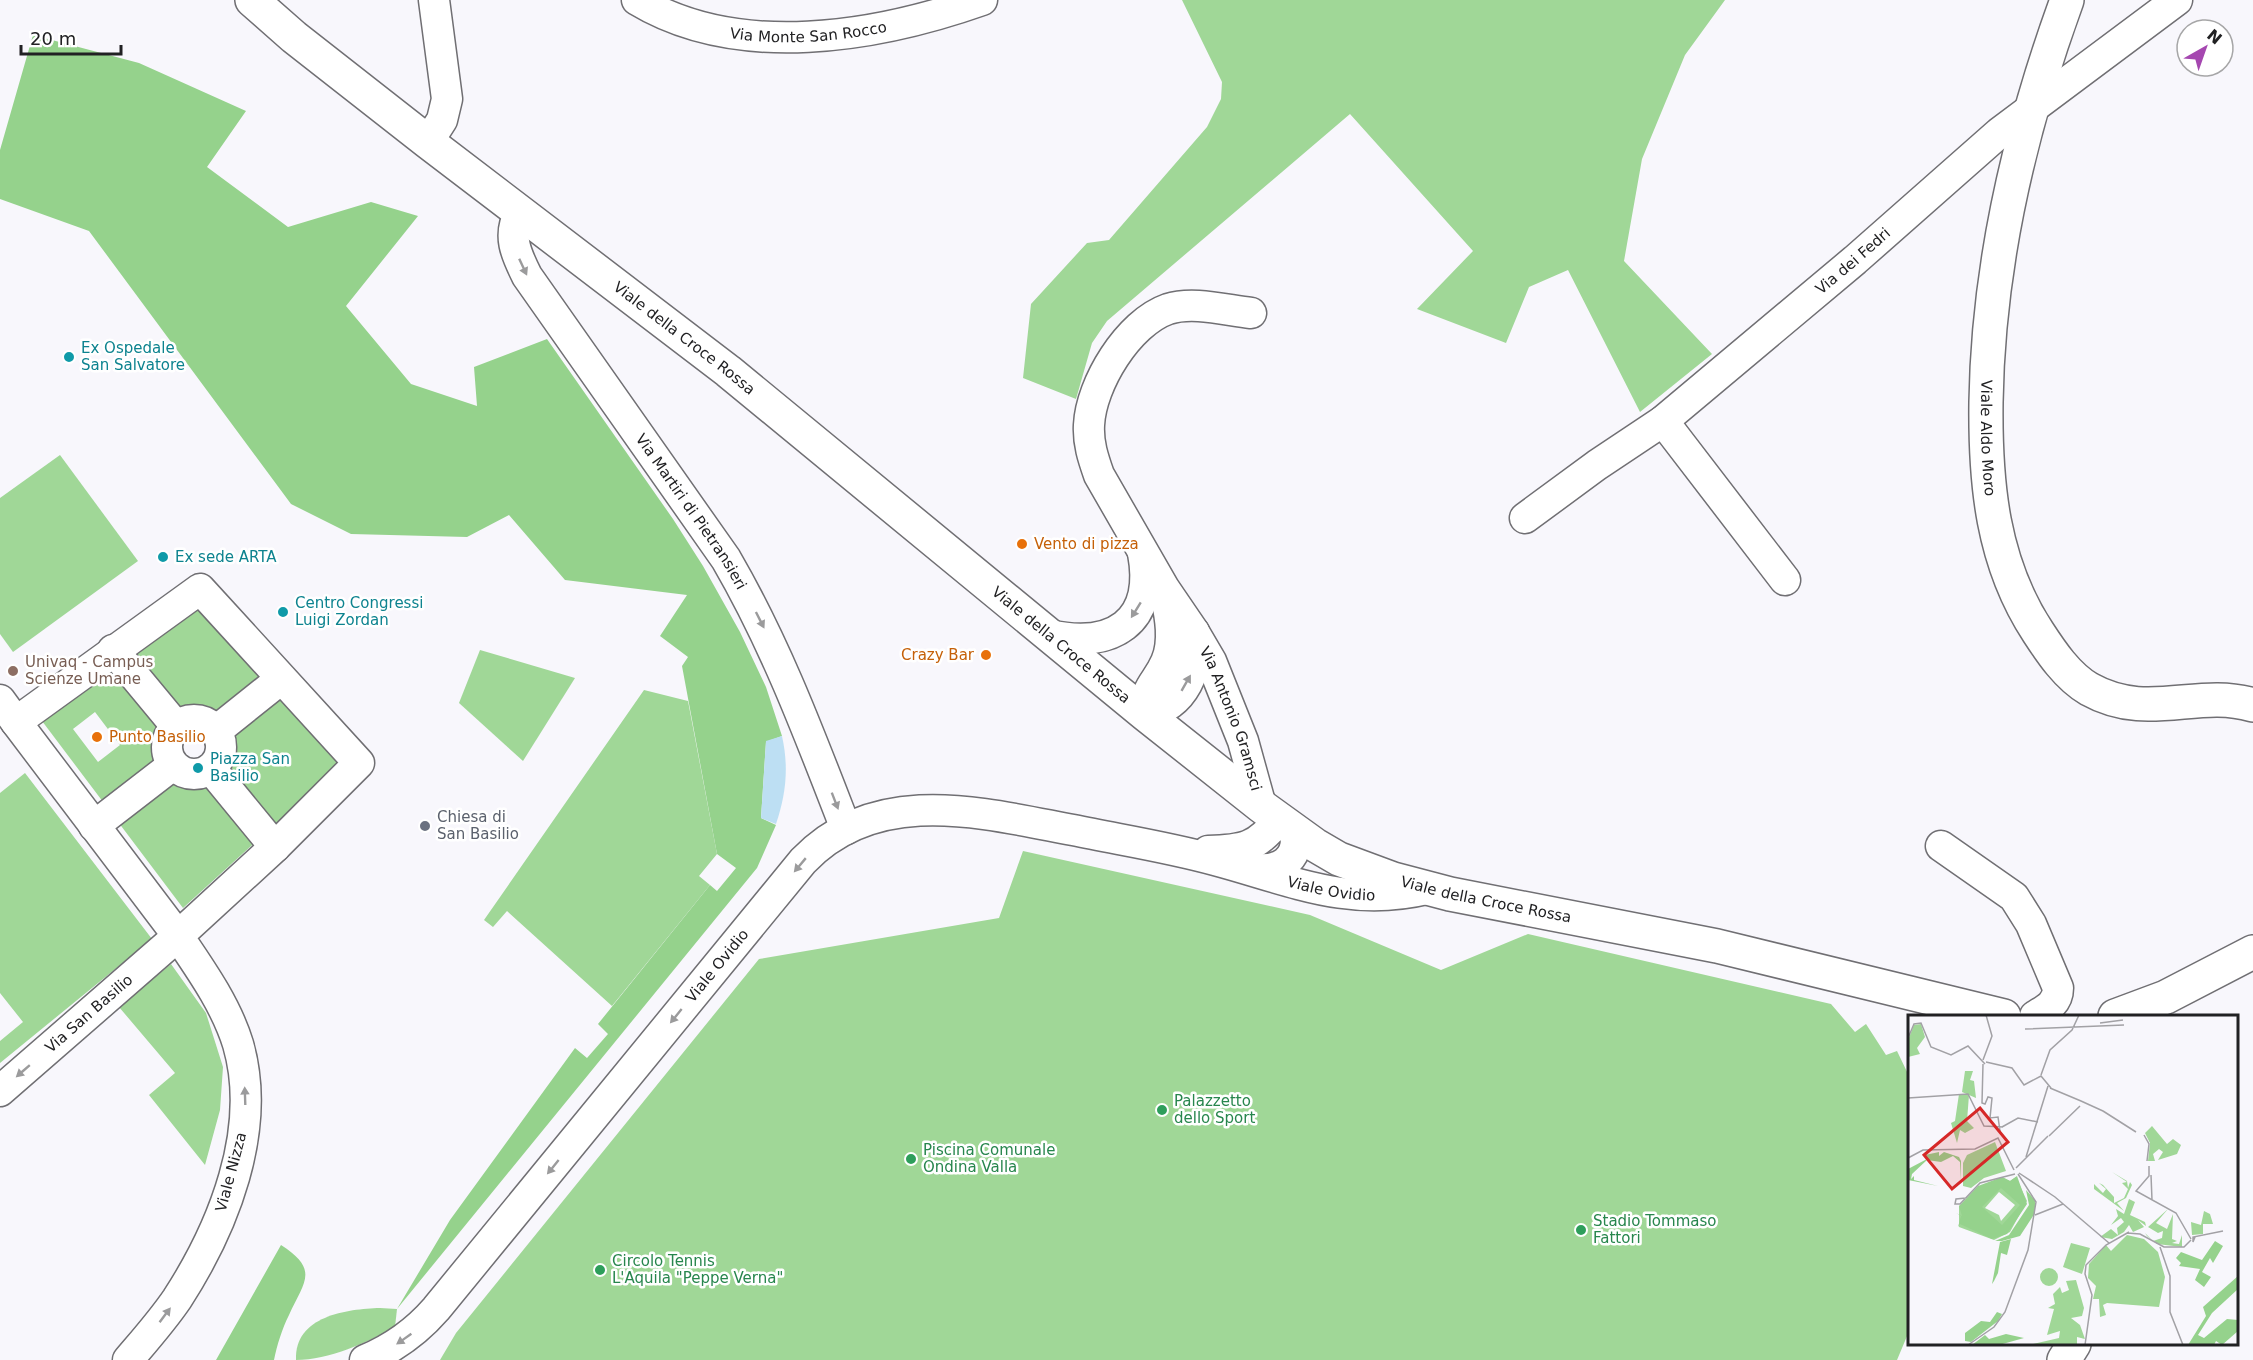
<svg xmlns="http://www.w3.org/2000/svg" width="2253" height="1360" viewBox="0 0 2253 1360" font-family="'DejaVu Sans',sans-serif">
  <rect width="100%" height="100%" fill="#f8f7fc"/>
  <g fill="#a0d797" fill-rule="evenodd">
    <polygon points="1182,0 1725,0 1685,55 1642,159 1624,261 1712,354 1640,412 1568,270 1529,287 1506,343 1417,309 1473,251 1350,114 1107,321 1092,343 1076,399 1023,378 1031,304 1087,243 1109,240 1207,127 1221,99 1222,82"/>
    <polygon points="60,455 138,561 13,652 0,634 0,498"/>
    <path d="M198,604L341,764L183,908L42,721ZM95,712L120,745L98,762L73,729ZM190,720C238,718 226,791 179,770C170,757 161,746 174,732C179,726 182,722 190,720Z"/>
    <polygon points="480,650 575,678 523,761 459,703"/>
    <polygon points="644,690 688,701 717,854 699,876 710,885 612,1006 507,911 493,927 484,920"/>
    <polygon points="25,773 152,939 0,1063 0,1041 23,1022 0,993 0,793"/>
    <polygon points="1023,851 1310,915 1441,970 1528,934 1831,1004 1855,1032 1866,1024 1886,1055 1897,1051 1909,1076 1910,1329 1897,1360 440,1360 456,1333 759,959 999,918"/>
    <polygon points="171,964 206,1013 223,1067 220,1110 205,1165 149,1095 175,1073 119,1007"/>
    <path d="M380,1308L397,1309L395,1327C366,1343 329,1360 296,1360C294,1316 347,1309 380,1308Z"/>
  </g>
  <g fill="#95d28c">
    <polygon points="33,35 139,63 246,111 207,167 288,227 371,202 418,216 346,306 411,384 477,406 474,367 547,339 673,519 703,566 740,632 766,687 782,736 766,742 761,818 776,825 757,868 397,1309 450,1220 575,1048 587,1058 608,1034 598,1024 710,885 717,891 736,868 717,854 682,666 688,657 660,636 687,595 565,580 509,515 467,537 351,534 291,504 89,231 0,199 0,150"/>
    <path d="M281,1245C320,1270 304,1282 289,1315C282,1329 277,1345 274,1360H216Z"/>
  </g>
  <path fill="#bddff3" d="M782,736C789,768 786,794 776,824L761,818L766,741Z"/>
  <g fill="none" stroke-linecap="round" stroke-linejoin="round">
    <g stroke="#706f73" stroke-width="33">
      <g id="street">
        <path id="s1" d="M637,0C738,61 877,37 982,0"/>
        <polyline points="428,142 442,120 447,99 434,0"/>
        <path id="s2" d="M520,213C507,235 516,254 527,276L726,559C776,645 810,736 846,829"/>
        <path id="s3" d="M1251,313C1225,310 1193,301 1168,309C1128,323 1091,384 1089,425C1088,443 1093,458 1099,475L1164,588L1194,632L1211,661L1243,741L1261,806"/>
        <polyline points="1663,421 1785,580"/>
        <path id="s4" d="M1525,518L1597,465L1663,421L1855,260L1999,133L2177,0"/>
        <path d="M1166,596C1170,616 1175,642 1166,662C1156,685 1146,684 1145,714C1184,708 1201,667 1194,632"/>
        <path d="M1049,635C1112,649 1156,623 1143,553"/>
        <polyline points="113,650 176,726"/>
        <polyline points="0,700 16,722"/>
        <circle cx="194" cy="747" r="27"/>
        <polyline points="216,731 281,679"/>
        <polyline points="211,769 275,847"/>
        <polyline points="94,826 173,765"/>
        <path d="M1941,846L2014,897L2031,924L2058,988C2058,1003 2047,1009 2035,1016"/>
        <path d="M1208,851C1243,850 1257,848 1279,819"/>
        <path d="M1251,868C1277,873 1301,861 1295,831"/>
        <path id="s5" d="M0,1091L178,936L275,847L359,763L200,589L16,722L178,936C201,970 226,1005 238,1044C263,1130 223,1228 177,1299C162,1321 145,1340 128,1360"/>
        <path id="s6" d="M365,1360C394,1348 416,1332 436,1309L803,861C877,784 982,813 1073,830C1121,840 1168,847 1215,860C1290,880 1348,908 1427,889"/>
      </g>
    </g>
    <g stroke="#706f73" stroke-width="36">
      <g id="secondary">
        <path id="s7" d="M2067,0C2020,129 1988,264 1986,402C1985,483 1992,562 2038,632C2051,652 2067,676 2089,689C2148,722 2197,688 2253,705"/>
        <polyline points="2115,1016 2166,997 2253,952"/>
      </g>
    </g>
    <g stroke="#706f73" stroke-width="36">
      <g id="primary">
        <path id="s8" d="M252,0L294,37L428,142L728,371L1145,714L1261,806L1315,845L1339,859L1393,879L1450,894L1717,946L2004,1016"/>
        <polyline points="2064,1360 2074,1344"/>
      </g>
    </g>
    <use href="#street" stroke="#fff" stroke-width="30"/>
    <use href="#secondary" stroke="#fff" stroke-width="33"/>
    <use href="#primary" stroke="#fff" stroke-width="33"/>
  </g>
  <defs><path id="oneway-solid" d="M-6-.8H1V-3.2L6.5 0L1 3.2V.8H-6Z" transform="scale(1.5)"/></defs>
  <g fill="#9b9b9c">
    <use href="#oneway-solid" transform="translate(523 267) rotate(65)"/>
    <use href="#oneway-solid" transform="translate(1136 610) rotate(122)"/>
    <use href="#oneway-solid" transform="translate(760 620) rotate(63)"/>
    <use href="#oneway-solid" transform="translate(1186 683) rotate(-60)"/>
    <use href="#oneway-solid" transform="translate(835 801) rotate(69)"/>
    <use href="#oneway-solid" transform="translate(800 865) rotate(130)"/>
    <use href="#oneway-solid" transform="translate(676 1016) rotate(129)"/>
    <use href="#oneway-solid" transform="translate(23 1071) rotate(139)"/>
    <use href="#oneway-solid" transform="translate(245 1096) rotate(-92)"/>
    <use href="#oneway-solid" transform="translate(553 1167) rotate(129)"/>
    <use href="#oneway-solid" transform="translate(165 1315) rotate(-53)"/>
    <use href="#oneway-solid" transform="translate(404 1339) rotate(145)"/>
  </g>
  <g fill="#0f9aa8" stroke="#fff" stroke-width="2">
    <circle cx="69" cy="357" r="6"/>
    <circle cx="163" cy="557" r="6"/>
    <circle cx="283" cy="612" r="6"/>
    <circle cx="198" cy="768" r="6"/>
  </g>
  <g fill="#e8710a" stroke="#fff" stroke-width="2">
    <circle cx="1022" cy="544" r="6"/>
    <circle cx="986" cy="655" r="6"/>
    <circle cx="97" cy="737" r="6"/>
  </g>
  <circle fill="#8d6e63" stroke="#fff" stroke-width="2" cx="13" cy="671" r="6"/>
  <circle fill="#6b7280" stroke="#fff" stroke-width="2" cx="425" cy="826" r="6"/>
  <g fill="#2e9e5b" stroke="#fff" stroke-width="2">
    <circle cx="1162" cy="1110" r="6"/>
    <circle cx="911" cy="1159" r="6"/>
    <circle cx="1581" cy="1230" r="6"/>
    <circle cx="600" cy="1270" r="6"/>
  </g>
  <g text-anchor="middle" stroke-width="5" stroke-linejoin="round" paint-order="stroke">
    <g font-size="15" fill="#212123" stroke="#fff">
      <text dy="5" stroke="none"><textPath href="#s1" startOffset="178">Via Monte San Rocco</textPath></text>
      <text dy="5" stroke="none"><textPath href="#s4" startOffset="417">Via dei Fedri</textPath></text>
      <text dy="5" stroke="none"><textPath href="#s8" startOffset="549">Viale della Croce Rossa</textPath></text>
      <text dy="5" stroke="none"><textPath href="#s7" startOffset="448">Viale Aldo Moro</textPath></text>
      <text dy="5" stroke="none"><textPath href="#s2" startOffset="354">Via Martiri di Pietransieri</textPath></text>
      <text dy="5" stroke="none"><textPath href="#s8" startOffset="1035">Viale della Croce Rossa</textPath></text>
      <text dy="5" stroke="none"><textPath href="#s3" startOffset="560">Via Antonio Gramsci</textPath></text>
      <text dy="5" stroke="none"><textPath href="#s6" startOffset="1218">Viale Ovidio</textPath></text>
      <text dy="5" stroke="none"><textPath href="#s8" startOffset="1539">Viale della Croce Rossa</textPath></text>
      <text dy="5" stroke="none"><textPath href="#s6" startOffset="532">Viale Ovidio</textPath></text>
      <text dy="5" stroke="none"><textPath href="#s5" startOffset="118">Via San Basilio</textPath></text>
      <text transform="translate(231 1172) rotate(-75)" y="5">Viale Nizza</text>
    </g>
    <g font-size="15" fill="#0d838f" stroke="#fff" text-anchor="start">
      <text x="81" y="353">Ex Ospedale<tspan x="81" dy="17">San Salvatore</tspan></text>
      <text x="175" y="562">Ex sede ARTA</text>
      <text x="295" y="608">Centro Congressi<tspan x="295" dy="17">Luigi Zordan</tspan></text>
      <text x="210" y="764">Piazza San<tspan x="210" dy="17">Basilio</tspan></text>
    </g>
    <g font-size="15" fill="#c56008" stroke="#fff" text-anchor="start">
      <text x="1034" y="549">Vento di pizza</text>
      <text x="974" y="660" text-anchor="end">Crazy Bar</text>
      <text x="109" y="742">Punto Basilio</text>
    </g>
    <g font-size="15" fill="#785e54" stroke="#fff" text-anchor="start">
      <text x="25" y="667">Univaq - Campus<tspan x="25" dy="17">Scienze Umane</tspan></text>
    </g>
    <g font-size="15" fill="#5b616d" stroke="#fff" text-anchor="start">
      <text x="437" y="822">Chiesa di<tspan x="437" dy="17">San Basilio</tspan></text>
    </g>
    <g font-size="15" fill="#27864d" stroke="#fff" text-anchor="start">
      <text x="1174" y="1106">Palazzetto<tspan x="1174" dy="17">dello Sport</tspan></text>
      <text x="923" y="1155">Piscina Comunale<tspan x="923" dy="17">Ondina Valla</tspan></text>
      <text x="1593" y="1226">Stadio Tommaso<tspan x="1593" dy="17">Fattori</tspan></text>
      <text x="612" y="1266">Circolo Tennis<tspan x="612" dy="17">L'Aquila "Peppe Verna"</tspan></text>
    </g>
  </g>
  <g transform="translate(1908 1015)">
    <rect width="330" height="330" fill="#f8f7fc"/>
    <path d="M13,9L17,22L9,33L12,39L0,42V25L6,10ZM57,56H65L62,65L66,66L68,83L54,77ZM51,79L61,80L59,106L66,113L57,118L52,115L49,128L43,108L47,106ZM244,111L259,129L265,124L273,130L269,139L250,145L255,137L251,134L245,139L247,146H240L242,128L237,118ZM87,127L98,156L76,163L63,173L55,171V148L59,140ZM204,157L219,166L220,173L222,167L224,170L218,183L209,188L216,196L186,174V169L195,178L198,174L191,168L195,170L206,182V188L216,183L220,174L214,168L219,167ZM94,162L102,166L108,162L119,186L102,217L86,225L51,212V191ZM91,177L107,190L93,206L91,200L77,193ZM221,184L227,187L222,200L237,207L238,211L230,205L236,212L225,217L221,210L216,217L204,224L192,222L203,214L210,220L209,213L216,207L213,203L203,210L210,201L208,194L216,199ZM260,194L248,208L259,214L265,199L264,224L269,226L264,228L271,229L274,220V232L249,229L239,221L237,218L245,226L254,223L255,216L250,218L240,212ZM296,196L302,199L305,209H295V219L284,220L283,207L293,210ZM219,220L236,224L250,237L257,262L251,292L199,288L195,290L198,300L192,302L191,284H185L188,271L180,263L181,249L198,230L203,236ZM163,228L182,233L174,259L155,252ZM132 262a9 9 0 1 1 18 0a9 9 0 1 1-18 0ZM168,265L176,293L174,301L163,303L172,310L177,324L169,322V330H121L151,323L152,316L139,320L146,294L140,293L147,289L145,279L152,272L154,278L161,275L158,266Z" fill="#a0d797" fill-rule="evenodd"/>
    <path d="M31,137V141L36,137L51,142L53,146V165L52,147L45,141L33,147L19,145L4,159L3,164L6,161V165L30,171L0,165V154L19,144L17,140ZM109,161L119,189L99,219L84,224L52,209L50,212L53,201L48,198L54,201L51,191L70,171L94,162L102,166ZM93,173L112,190L94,210L74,192ZM118,175L127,185V198L112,221L94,226H87L101,220L121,190ZM103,224L99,240L93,238L90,258L86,266L84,269L92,227ZM307,226L315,231L305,248L302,243L294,257L303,262L296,272L287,265L292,254L271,251L273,248L268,243L273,237L294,245ZM330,261V274L304,298L290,320L296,323L319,304L330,305V316L314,330L308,326L306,330H280L298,301L295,292ZM89,297L94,299L90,306L63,327L57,326V318L73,306L82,307ZM98,319L116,323L91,330H64L77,320L81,324Z" fill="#95d28c" fill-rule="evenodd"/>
    <path fill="none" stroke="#a2a1a5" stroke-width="1.5" d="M192,8L215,5M117,14L216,10M0,23L6,9L13,8L23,32L43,40L60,31L77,49M75,45L84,21L78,0M78,47L104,53L116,70L133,61L143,73M75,49L74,88L77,89L80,82L84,83L82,103L90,102L92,116M133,60L142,35L164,15L171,0M142,73L173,86M0,83L60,79L76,111L95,112M173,86L195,96M195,96L228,117M94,112L110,103L130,107M236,120L241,129L239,146M141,121L172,91M118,142L140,71M0,143L15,135L67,134L90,123L106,155M241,151V161L228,176L268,198L283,224M108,153L140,121M111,158L147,182L201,228M243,160L244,185M58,183L48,184L47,189H52L72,168L107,159M127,200L155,189M219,218L232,219L256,232H276L283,225M287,222L285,227V222L315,216M252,232L262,261V297L275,330M60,330L86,312L97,297L120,235L128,187L110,159M177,330L184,280L177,259L178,250L198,230L221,217"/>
    <path fill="#d62828" fill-opacity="0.15" stroke="#d62828" stroke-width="3" d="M72,93L100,127L44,174L16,140Z"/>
    <rect width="330" height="330" fill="none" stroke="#212123" stroke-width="3"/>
  </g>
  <g transform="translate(2205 48) rotate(40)"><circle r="28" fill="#ffffff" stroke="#a6a6a7" stroke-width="1.5"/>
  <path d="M0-4.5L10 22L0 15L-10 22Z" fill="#a547b0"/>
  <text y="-9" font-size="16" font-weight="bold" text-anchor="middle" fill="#212123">N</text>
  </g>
  <path d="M21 45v9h100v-9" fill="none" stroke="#212123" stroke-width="3"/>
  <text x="30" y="45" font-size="18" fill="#212123" stroke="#ffffff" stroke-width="4.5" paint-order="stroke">20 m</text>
</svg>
